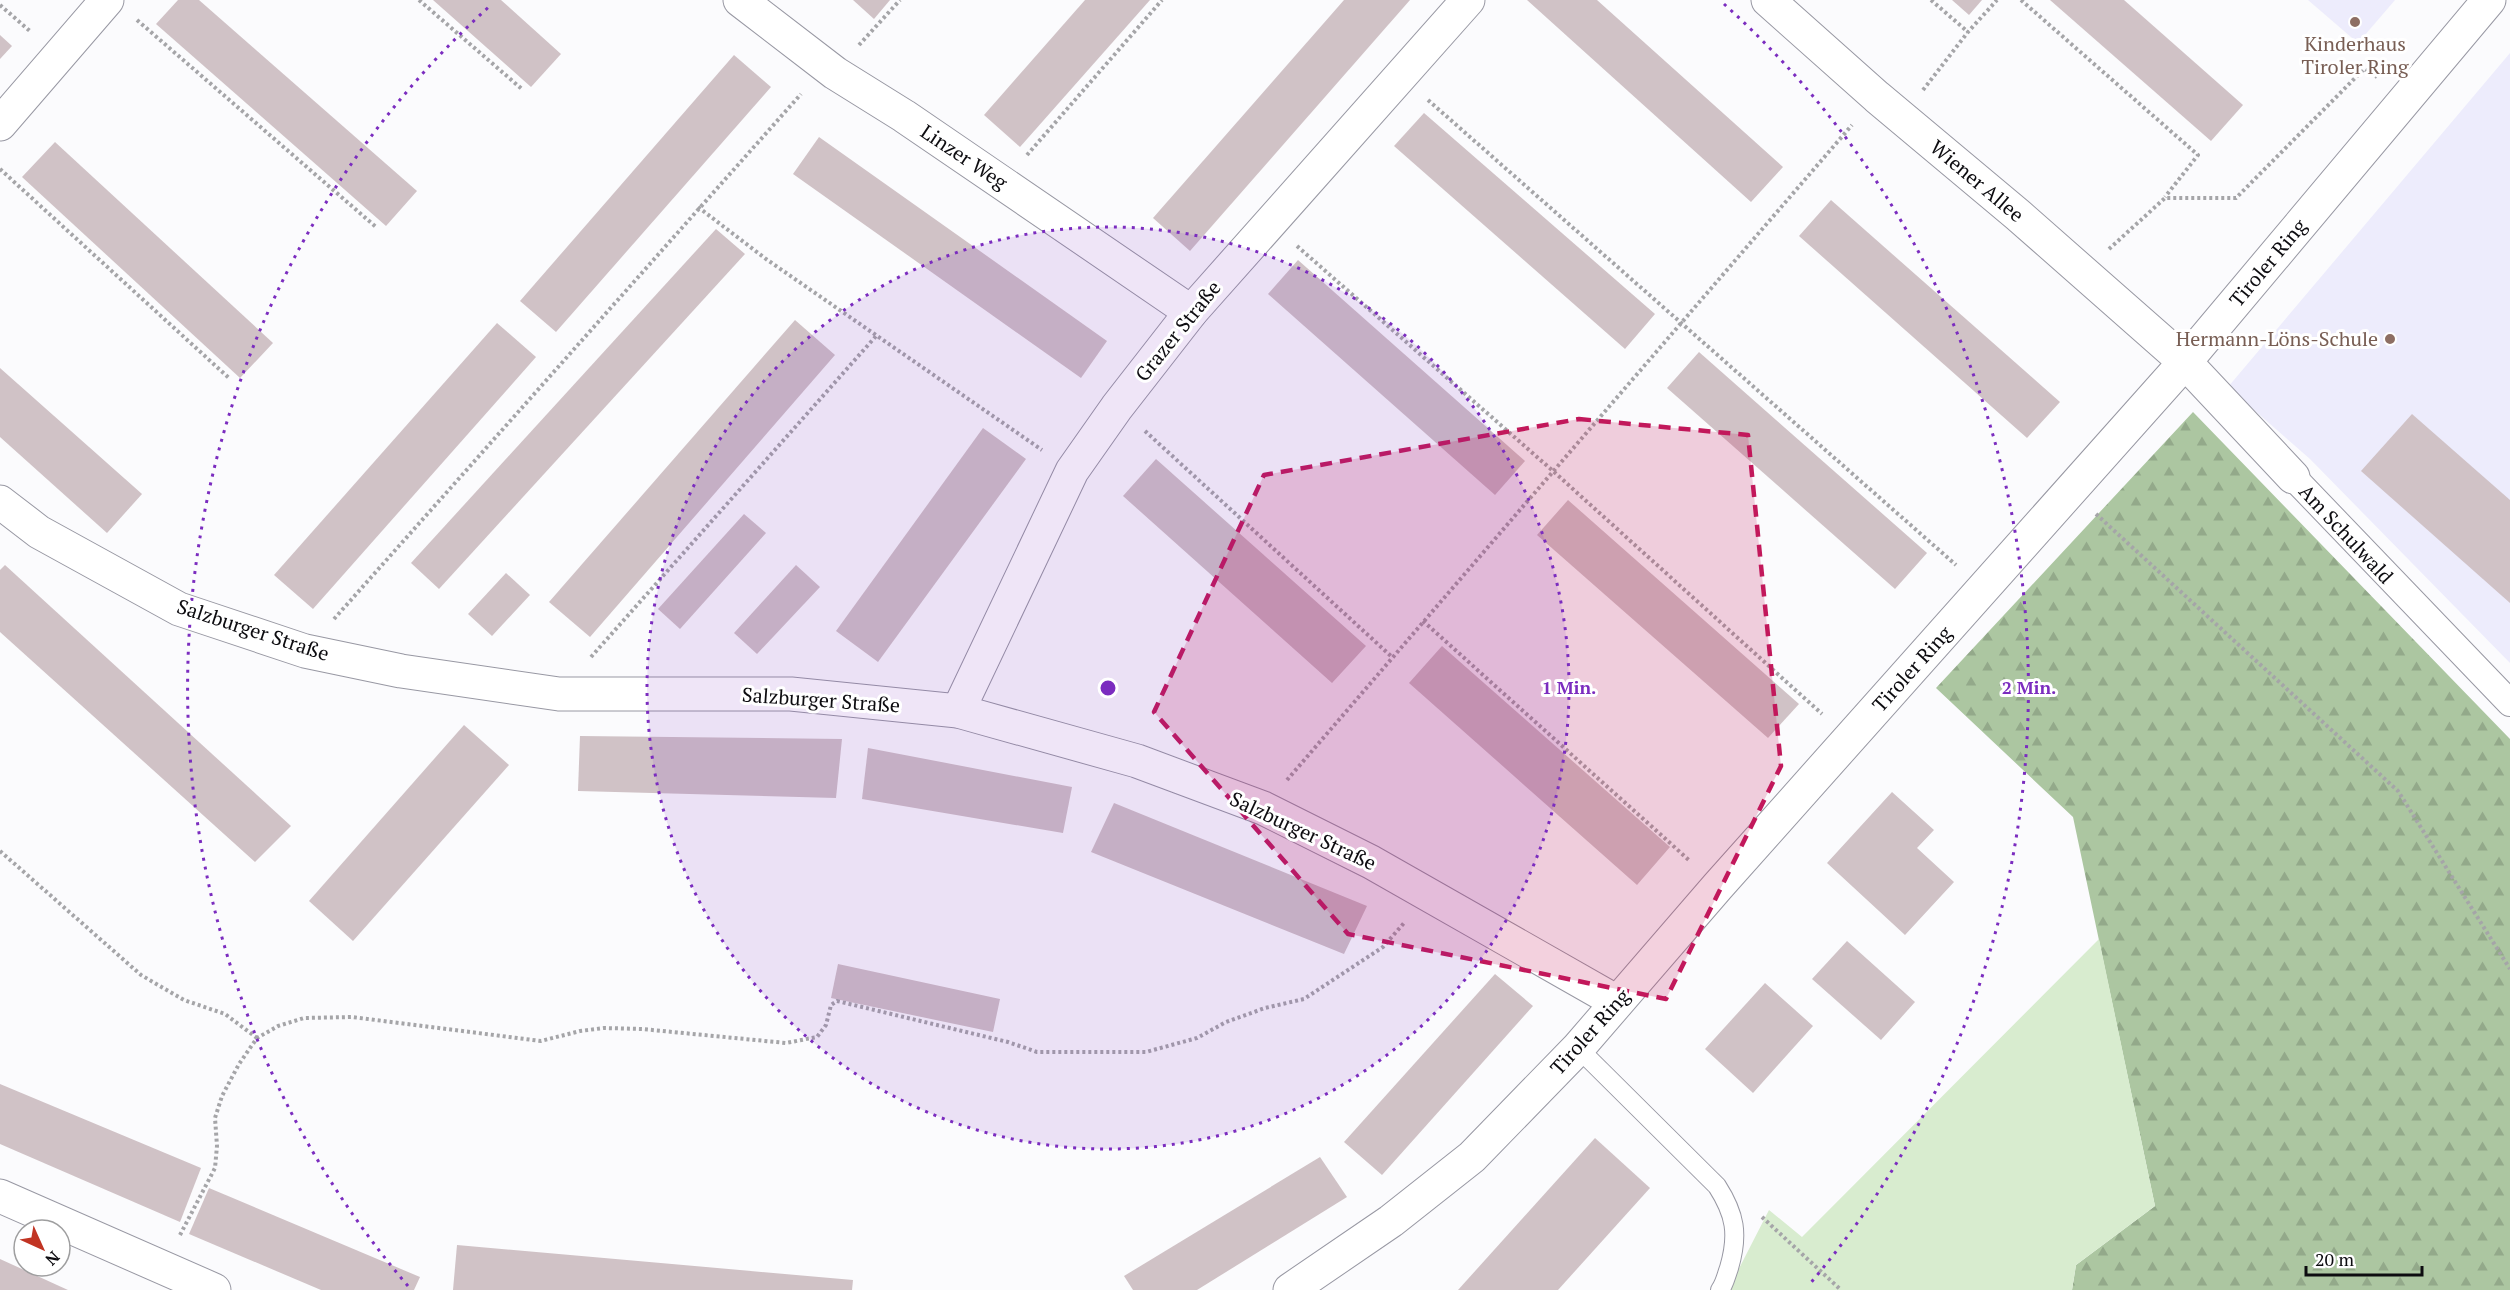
<svg xmlns="http://www.w3.org/2000/svg" width="2510" height="1290" viewBox="0 0 2510 1290" font-family="'PT Serif',serif">
  <defs>
    <pattern id="forest-firs" width="22" height="20" patternUnits="userSpaceOnUse" patternTransform="scale(1.5)"><rect width="22" height="20" fill="#acc6a1"/><path d="M5 1l3.5 6h-7zM16 11l3.5 6h-7z" fill="#93a98a"/></pattern>
  </defs>
  <rect width="100%" height="100%" fill="#fbfbfd"/>
  <g fill="#edecfc">
    <polygon points="2308,0 2395,0 2358,43"/>
    <polygon points="2510,53 2510,663 2310,459 2228,387"/>
  </g>
  <polygon fill="url(#forest-firs)" points="2193,412 2510,739 2510,1290 2072,1290 2076,1265 2155,1206 2073,817 1936,688"/>
  <polygon fill="#d8eccf" points="2099,939 2155,1206 2076,1265 2072,1290 1728,1290 1769,1210 1802,1237"/>
  <g fill="#d0c2c6">
    <polygon points="178,0 199,0 417,191 386,226 156,24"/>
    <polygon points="433,0 501,0 561,54 531,87"/>
    <polygon points="853,0 890,0 874,19"/>
    <polygon points="1085,0 1150,0 1020,147 984,115"/>
    <polygon points="1344,0 1410,0 1190,251 1153,218"/>
    <polygon points="1527,0 1597,0 1783,167 1751,202"/>
    <polygon points="1952,0 1982,0 1969,15"/>
    <polygon points="2050,0 2124,0 2243,105 2211,141"/>
    <polygon points="0,35 12,46 0,59"/>
    <polygon points="734,55 771,87 556,332 520,301"/>
    <polygon points="1424,113 1655,314 1625,349 1394,146"/>
    <polygon points="819,137 1107,341 1081,378 793,174"/>
    <polygon points="55,142 273,343 240,378 22,177"/>
    <polygon points="1831,200 2060,402 2027,438 1799,236"/>
    <polygon points="716,229 745,254 439,589 411,563"/>
    <polygon points="1298,260 1525,461 1495,495 1268,294"/>
    <polygon points="795,320 835,355 590,637 549,602"/>
    <polygon points="497,323 536,357 313,609 274,575"/>
    <polygon points="1699,352 1927,553 1895,589 1667,388"/>
    <polygon points="0,368 142,494 107,533 0,437"/>
    <polygon points="2412,414 2510,500 2510,603 2361,471"/>
    <polygon points="983,428 1026,459 878,662 836,631"/>
    <polygon points="1156,459 1366,646 1332,683 1123,496"/>
    <polygon points="1568,500 1799,704 1768,738 1537,535"/>
    <polygon points="744,514 766,533 680,629 658,609"/>
    <polygon points="5,565 291,826 255,862 0,632 0,570"/>
    <polygon points="796,565 820,587 757,654 734,633"/>
    <polygon points="506,573 530,595 492,636 468,614"/>
    <polygon points="1442,646 1670,847 1637,885 1409,683"/>
    <polygon points="464,725 509,765 353,941 309,901"/>
    <polygon points="580,736 842,739 836,798 578,791"/>
    <polygon points="868,748 1072,787 1063,833 862,799"/>
    <polygon points="1892,792 1934,830 1917,848 1954,882 1905,935 1827,863"/>
    <polygon points="1114,803 1367,906 1344,954 1091,852"/>
    <polygon points="1847,941 1915,1002 1881,1040 1812,979"/>
    <polygon points="838,964 1000,999 993,1032 831,998"/>
    <polygon points="1495,974 1533,1006 1382,1175 1344,1142"/>
    <polygon points="1765,983 1813,1026 1753,1093 1705,1049"/>
    <polygon points="0,1084 201,1168 180,1222 0,1144"/>
    <polygon points="1595,1138 1650,1188 1558,1290 1458,1290"/>
    <polygon points="1320,1157 1347,1197 1197,1290 1133,1290 1124,1276"/>
    <polygon points="209,1188 420,1277 414,1290 321,1290 189,1234"/>
    <polygon points="457,1245 853,1280 852,1290 453,1290"/>
    <polygon points="0,1259 68,1290 0,1290"/>
  </g>
  <g fill="none" stroke-linecap="round" stroke-linejoin="round">
    <g stroke="#9898a3" stroke-width="20">
      <path id="service" d="M1578,1048L1717,1186C1735,1214 1739,1234 1729,1268C1726,1276 1725,1283 1720,1290"/>
    </g>
    <g stroke="#9898a3" stroke-width="28">
      <polyline id="pedestrian" points="2293,477 2510,703"/>
    </g>
    <g stroke="#9898a3" stroke-width="35">
      <g id="minor">
        <polyline points="740,0 835,73 904,116 1191,312"/>
        <polyline points="1768,0 1877,97 2018,215 2185,362 2293,477"/>
        <polyline points="0,124 107,0"/>
        <polyline points="0,502 39,532 179,609 305,651 401,671 559,694 791,694 958,711 1137,761 1263,808 1371,862 1617,1002"/>
        <polyline points="958,711 1072,471 1117,407 1191,312 1468,0"/>
        <polyline points="0,1196 214,1290"/>
        <polyline points="1290,1290 1391,1221 1472,1157 1578,1048 1718,886 2185,362 2489,0"/>
      </g>
    </g>
    <g stroke="#a5a5a8" stroke-width="4" stroke-dasharray="3 3" stroke-linecap="butt">
      <polyline points="419,0 523,90"/>
      <polyline points="1931,0 1968,32"/>
      <polyline points="2021,0 2198,155 2165,197"/>
      <polyline points="0,5 31,32"/>
      <polyline points="137,20 376,227"/>
      <polyline points="859,45 900,0"/>
      <polyline points="1923,90 1968,32 1997,0"/>
      <polyline points="1428,100 1956,565"/>
      <polyline points="1027,155 1162,0"/>
      <polyline points="0,169 230,379"/>
      <polyline points="698,207 766,259 1042,450"/>
      <polyline points="1297,246 1553,471 1822,714"/>
      <polyline points="2109,249 2165,198 2236,198 2364,69 2377,77"/>
      <polyline points="1145,431 1392,657"/>
      <polyline points="2096,514 2398,791 2510,969"/>
      <polyline points="334,619 801,94"/>
      <polyline points="1423,621 1690,861"/>
      <polyline points="591,657 877,335"/>
      <polyline points="1287,780 1852,125"/>
      <polyline points="0,851 141,975 184,1000 225,1014 257,1038"/>
      <polyline points="1762,1217 1841,1290"/>
      <polyline points="180,1235 215,1168 217,1146 215,1118 222,1096 239,1064 257,1038 278,1026 304,1018 352,1017 541,1041 580,1031 604,1028 642,1029 786,1043 817,1037 826,1025 831,1005 837,1001 1008,1042 1037,1052 1146,1052 1197,1038 1226,1022 1265,1008 1304,999 1383,947 1404,923"/>
    </g>
    <use href="#service" stroke="#fff" stroke-width="18"/>
    <use href="#pedestrian" stroke="#fff" stroke-width="26"/>
    <use href="#minor" stroke="#fff" stroke-width="33"/>
  </g>
  <path fill="#c2185b" fill-opacity="0.2" stroke="#c2185b" stroke-width="4.5" stroke-dasharray="12 8" stroke-linejoin="round" d="M1579,419L1748,435L1781,766L1666,999L1348,934L1154,712L1264,475Z"/>
  <circle cx="1108" cy="688" r="461" fill="#7b2cbf" fill-opacity=".12"/>
  <g fill="none" stroke="#7b2cbf" stroke-width="3" stroke-dasharray="3 6">
    <circle cx="1108" cy="688" r="461"/>
    <path d="M408 1286A921 921 0 0 1 492 4M1724 4A921 921 0 0 1 1808 1286"/>
  </g>
  <g fill="#8d6e63" stroke="#fff" stroke-width="2">
    <circle cx="2355" cy="22" r="6"/>
    <circle cx="2390" cy="339" r="6"/>
  </g>
  <g text-anchor="middle" stroke-width="6" stroke-linejoin="round" paint-order="stroke">
    <g font-size="20" fill="#785e54" stroke="#fff">
      <text x="2355" y="51">Kinderhaus<tspan x="2355" dy="23">Tiroler Ring</tspan></text>
      <text x="2378" y="346" text-anchor="end">Hermann-Löns-Schule</text>
    </g>
    <g font-size="20" fill="#0d0c10" stroke="#fff">
      <text transform="translate(964 157) rotate(34)" y="7">Linzer Weg</text>
      <text transform="translate(1977 181) rotate(40)" y="7">Wiener Allee</text>
      <text transform="translate(2268 263) rotate(-50)" y="7">Tiroler Ring</text>
      <text transform="translate(1178 331) rotate(-51)" y="7">Grazer Straße</text>
      <text transform="translate(2346 534) rotate(47)" y="7">Am Schulwald</text>
      <text transform="translate(253 630) rotate(18)" y="7">Salzburger Straße</text>
      <text transform="translate(1912 669) rotate(-48)" y="7">Tiroler Ring</text>
      <text transform="translate(821 700) rotate(4)" y="7">Salzburger Straße</text>
      <text transform="translate(1303 831) rotate(25)" y="7">Salzburger Straße</text>
      <text transform="translate(1590 1032) rotate(-48)" y="7">Tiroler Ring</text>
    </g>
  </g>
  <circle cx="1108" cy="688" r="9" fill="#7b2cbf" stroke="#fff" stroke-width="3"/>
  <g font-size="18" text-anchor="middle" font-weight="bold" fill="#7b2cbf" stroke="#fff" stroke-width="6" stroke-linejoin="round" paint-order="stroke">
    <text x="1569" y="694">1 Min.</text>
    <text x="2029" y="694">2 Min.</text>
  </g>
  <g transform="translate(42 1248) rotate(135)"><circle r="28" fill="#ffffff" stroke="#9e9e9f" stroke-width="1.5"/>
  <path d="M0-4.5L10 22L0 15L-10 22Z" fill="#c13423"/>
  <text y="-9" font-size="16" font-weight="bold" text-anchor="middle" fill="#0d0c10">N</text>
  </g>
  <path d="M2306 1266v9h116v-9" fill="none" stroke="#0d0c10" stroke-width="3"/>
  <text x="2315" y="1266" font-size="18" fill="#0d0c10" stroke="#ffffff" stroke-width="4.5" paint-order="stroke">20 m</text>
</svg>
